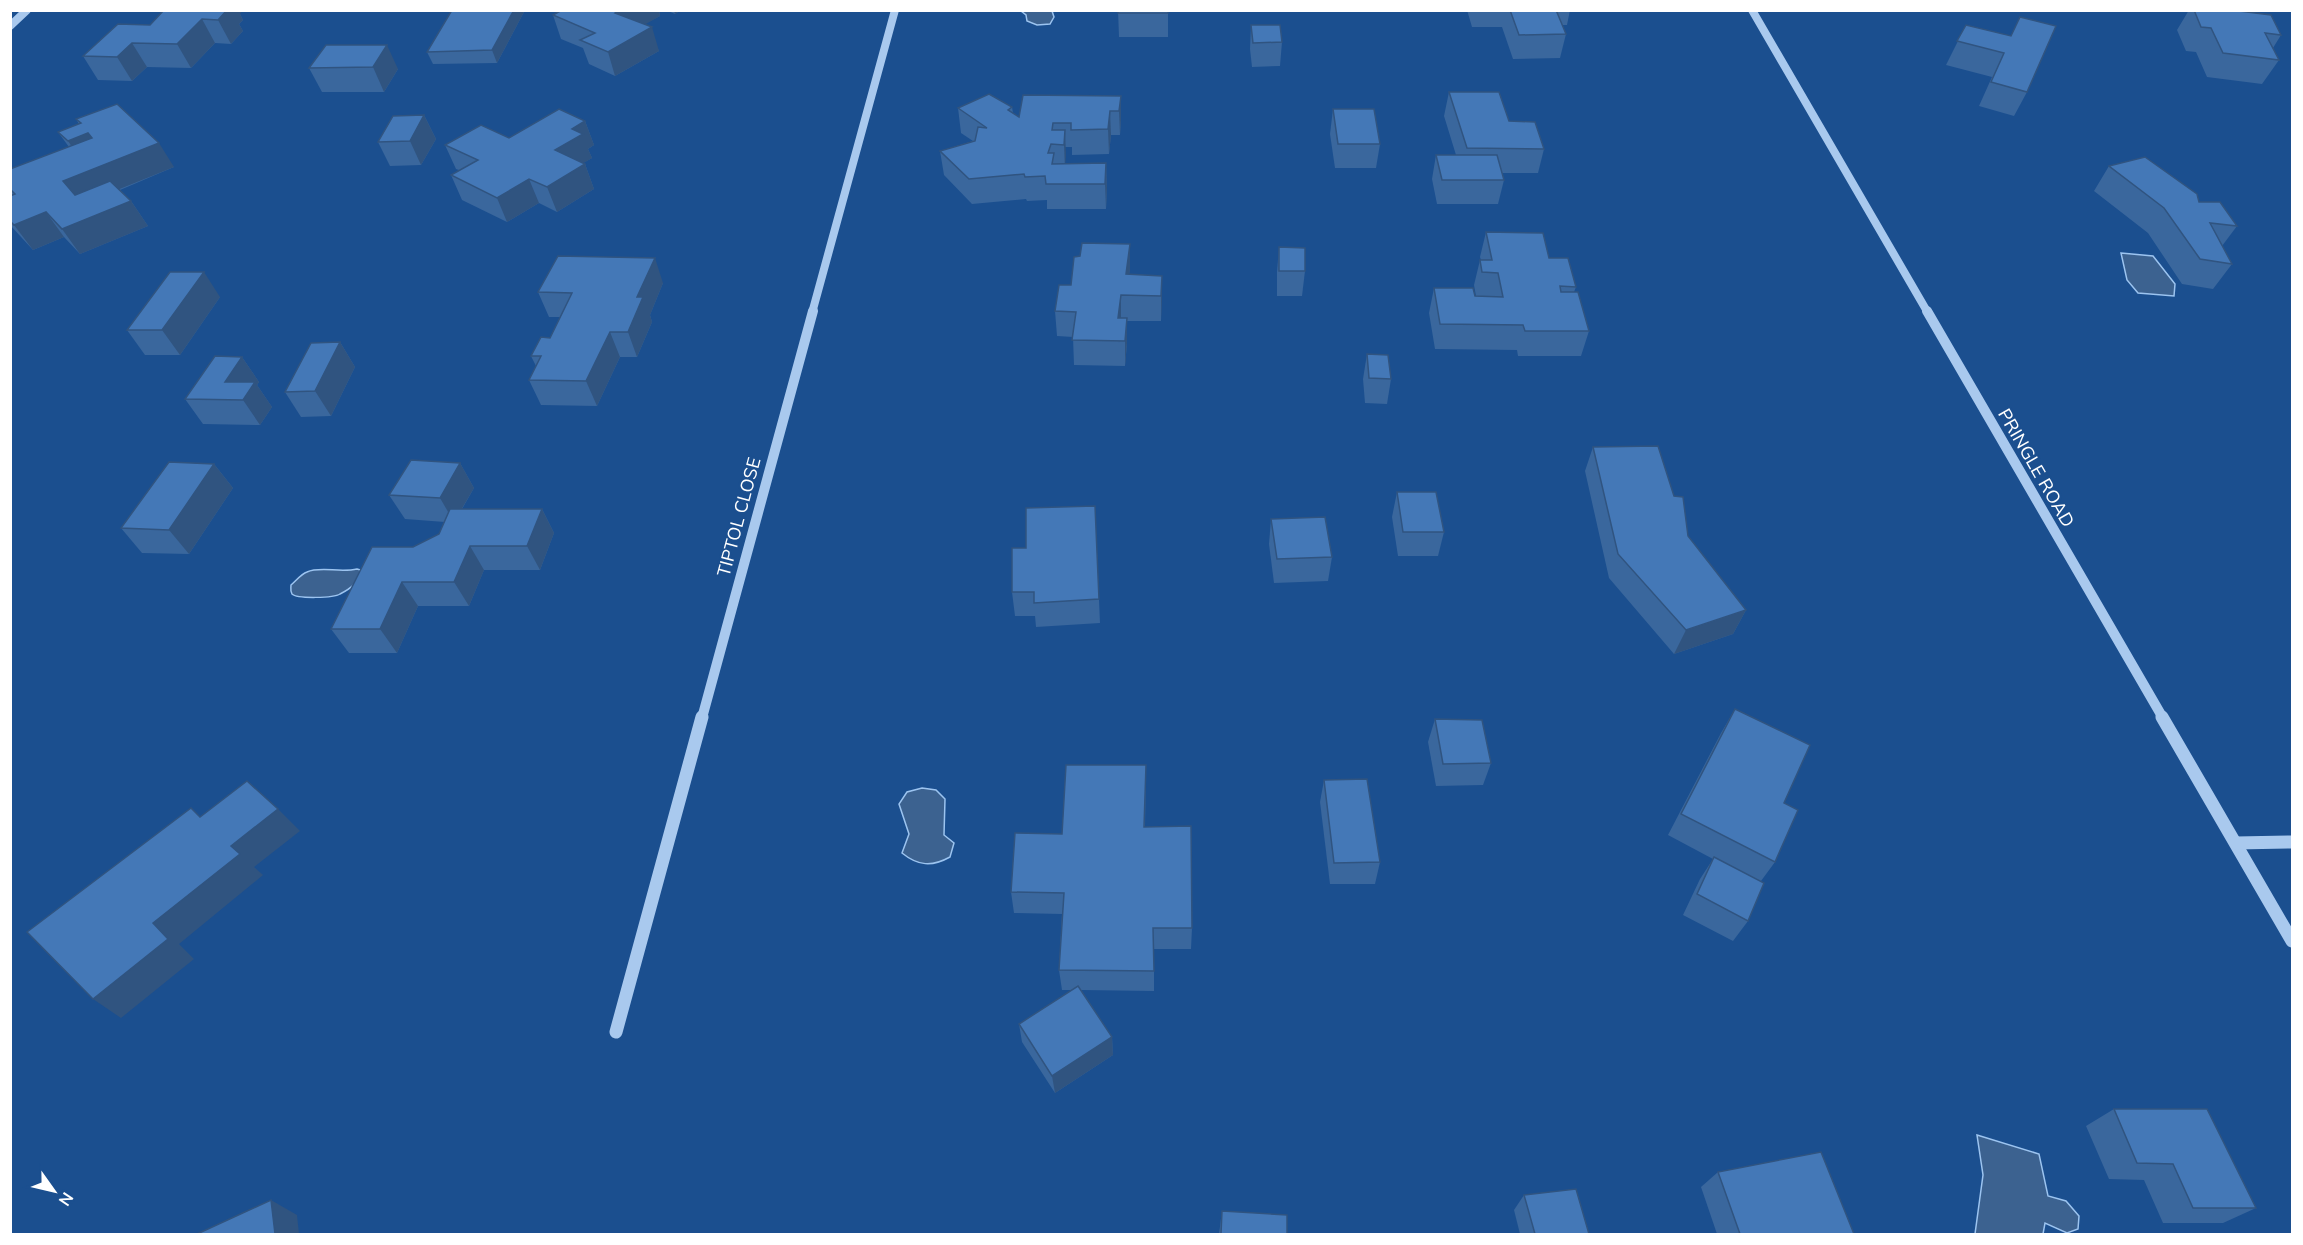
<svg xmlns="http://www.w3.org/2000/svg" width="2303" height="1245" viewBox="0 0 2303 1245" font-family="Mulish,sans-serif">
  <rect width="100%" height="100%" fill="#1b4f8f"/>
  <g fill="#3c6290" stroke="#9cc4f0" stroke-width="1.5">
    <polygon points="1021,11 1052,11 1054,17 1050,24 1037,25 1027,21 1026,15"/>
    <polygon points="2121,253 2153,256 2175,284 2174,296 2138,293 2127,280"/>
    <path d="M357,569L364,571C358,582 352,588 340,594C334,598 297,599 292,594C290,591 291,588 291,585C296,581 301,574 307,572C320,566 340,573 357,569Z"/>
    <path d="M922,788L936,790L945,799L944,835L954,843L950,857C932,867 918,866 902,853L909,834L899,804L907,792Z"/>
    <polygon points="1977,1135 2039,1154 2048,1196 2066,1201 2079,1216 2078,1229 2067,1233 2045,1223 2043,1234 1975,1234 1983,1175"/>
  </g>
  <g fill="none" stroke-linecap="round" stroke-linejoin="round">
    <g stroke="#a9c9ee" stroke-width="8">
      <polyline points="1752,10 1928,313"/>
      <polyline points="10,26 27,10"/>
      <polyline points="812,313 895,10"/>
    </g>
    <g stroke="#a9c9ee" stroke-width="10">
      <polyline points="1927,311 2163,718"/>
      <polyline points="702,718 813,311"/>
    </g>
    <g stroke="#a9c9ee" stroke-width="13">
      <polyline points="2162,717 2292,941"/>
      <polyline points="2236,843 2292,842"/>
      <polyline points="616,1032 702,717"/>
    </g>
  </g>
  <g fill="#3a679d">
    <polygon points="525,10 497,63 433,64 427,52"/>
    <polygon points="562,10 659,10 660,16 644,24 659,51 615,76 589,64 583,48 561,39 553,15"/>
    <polygon points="666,10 681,10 675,14"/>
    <polygon points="1118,10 1168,10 1168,37 1119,37"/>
    <polygon points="1467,10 1570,10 1567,25 1562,25 1566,34 1560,58 1513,59 1502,27 1472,27"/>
    <polygon points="2189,10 2231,10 2281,35 2273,48 2279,60 2262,84 2207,77 2196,52 2186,51 2177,30"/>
    <polygon points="240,14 243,20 239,24 243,31 231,44 215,43 191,68 147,67 132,81 98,80 83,56 150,25"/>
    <polygon points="2020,17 2027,92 2014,116 1979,106 1992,77 1946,65 1966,25 2011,36"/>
    <polygon points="1251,25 1282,42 1280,66 1252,67 1250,49"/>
    <polygon points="326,45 398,69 384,92 322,92 309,68"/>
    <polygon points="1449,92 1509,121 1544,149 1538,173 1502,173 1504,180 1498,204 1437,204 1432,179 1436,155 1456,155 1444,116"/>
    <polygon points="1121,96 1121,120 1120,135 1111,135 1109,154 1072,155 1072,147 1065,147 1065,164 1106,163 1107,188 1106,209 1047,209 1047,200 1027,201 1026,199 972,204 944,175 940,151 973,141 961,133 958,108 1012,107 1013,113 1019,117"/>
    <polygon points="1333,109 1380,144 1376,168 1335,168 1330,134"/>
    <polygon points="424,115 436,139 421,165 390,166 378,142"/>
    <polygon points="76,119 174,167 120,190 131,201 148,226 80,254 64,237 33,250 10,225 10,196 12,196 10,193 10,169 69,147 58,132 79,124"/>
    <polygon points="585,121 594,145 588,149 592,158 583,163 585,164 594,189 557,212 539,203 507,222 462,200 451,175 459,170 456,169 445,145 509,138"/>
    <polygon points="2109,166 2199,202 2237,226 2222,246 2232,264 2213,289 2182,284 2148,233 2094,191"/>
    <polygon points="1486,232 1549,258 1576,287 1574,292 1589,331 1581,356 1518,356 1517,350 1435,349 1429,313 1434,288 1476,296 1474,285 1480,260 1481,260 1480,257"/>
    <polygon points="1279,247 1305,271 1302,296 1277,296 1277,272"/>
    <polygon points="1130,269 1129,274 1162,276 1161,321 1127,321 1127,343 1125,366 1074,365 1073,337 1057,336 1055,311 1071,285"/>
    <polygon points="663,283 650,315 652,322 637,357 620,357 597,406 541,405 529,380 536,366 531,356 550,338 560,317 549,317 538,292"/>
    <polygon points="220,297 180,355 145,355 127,330"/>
    <polygon points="340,342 355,367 331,416 301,417 285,392"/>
    <polygon points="1367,354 1391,379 1387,404 1365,403 1363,379"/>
    <polygon points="242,357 259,382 257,385 272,407 260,425 203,424 185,399"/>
    <polygon points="1593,447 1674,496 1688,536 1746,610 1733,634 1674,654 1609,578 1585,471"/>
    <polygon points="460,463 474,488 462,509 542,509 554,533 540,570 484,570 469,606 418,606 397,653 349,653 331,629 413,547 439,534 445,522 405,519 389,495"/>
    <polygon points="214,464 233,488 189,554 142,553 121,528"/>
    <polygon points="1397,492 1444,532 1438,556 1398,556 1392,517"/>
    <polygon points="1095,506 1100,623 1036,627 1035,616 1015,616 1012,592 1026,548"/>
    <polygon points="1271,519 1332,557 1328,581 1274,583 1269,544"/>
    <polygon points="1735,709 1784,803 1775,862 1761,881 1748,921 1733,941 1683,915 1700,879 1713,859 1668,835 1721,733"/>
    <polygon points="1435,719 1491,763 1483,785 1436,786 1428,742"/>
    <polygon points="1146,765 1145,827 1192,928 1191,949 1154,949 1154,991 1081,990 1112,1037 1113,1055 1055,1093 1022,1042 1019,1024 1072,990 1062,990 1059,970 1062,914 1014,913 1011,892 1062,834"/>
    <polygon points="1324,780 1380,862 1375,884 1330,884 1320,802"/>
    <polygon points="2114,1109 2256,1208 2223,1223 2163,1223 2144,1180 2109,1179 2086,1126"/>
    <polygon points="1718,1172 1854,1234 1717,1234 1701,1187"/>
    <polygon points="1524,1195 1589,1234 1520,1234 1514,1210"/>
    <polygon points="1222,1211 1287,1234 1219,1234"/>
  </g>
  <g fill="#305480">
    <polygon points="226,10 243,10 240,14 243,20 239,24 243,31 231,44 218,20"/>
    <polygon points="514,10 525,10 497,63 492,50"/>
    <polygon points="619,10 659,10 660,16 623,37 615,13"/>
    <polygon points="674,10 681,10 675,14"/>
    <polygon points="202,19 215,43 191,68 177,44"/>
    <polygon points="652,27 659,51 615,76 608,52"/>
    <polygon points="132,43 147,67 132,81 117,57"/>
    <polygon points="387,45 398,69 384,92 373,67"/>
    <polygon points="1121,96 1121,120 1120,135 1119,111"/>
    <polygon points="1110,111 1111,135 1109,154 1108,129"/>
    <polygon points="424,115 436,139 421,165 410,141"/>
    <polygon points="585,121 594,145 588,149 592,158 564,175 555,150 572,129"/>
    <polygon points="1065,130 1066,155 1065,169 1064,145"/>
    <polygon points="88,133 105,158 85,166 68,141"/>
    <polygon points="159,143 174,167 80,205 63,181"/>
    <polygon points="1106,163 1107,188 1106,209 1105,184"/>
    <polygon points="585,164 594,189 557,212 547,187"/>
    <polygon points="529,179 539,203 507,222 497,198"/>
    <polygon points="131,201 148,226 80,254 62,229"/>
    <polygon points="46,212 64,237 33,250 14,225"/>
    <polygon points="1130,244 1130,269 1127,296 1126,274"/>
    <polygon points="655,258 663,283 650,315 652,322 637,357 628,332 637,297"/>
    <polygon points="204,272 220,297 180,355 162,330"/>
    <polygon points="1162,276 1162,301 1161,321 1161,296"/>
    <polygon points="1121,295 1121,320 1119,343 1118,318"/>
    <polygon points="1127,318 1127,343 1125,366 1125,341"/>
    <polygon points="610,332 620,357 597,406 586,381"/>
    <polygon points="340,342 355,367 331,416 315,391"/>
    <polygon points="242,357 259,382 257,385 272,407 260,425 243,400 225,382"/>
    <polygon points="460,463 474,488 454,522 440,498"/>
    <polygon points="214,464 233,488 189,554 169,530"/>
    <polygon points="542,509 554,533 540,570 527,546"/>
    <polygon points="470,546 484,570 469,606 454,582"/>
    <polygon points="402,582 418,606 397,653 380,629"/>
    <polygon points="1746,610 1733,634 1674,654 1686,630"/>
    <polygon points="278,809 300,831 254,867 263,875 179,944 194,959 121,1018 93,999 153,923 231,846"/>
    <polygon points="1112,1037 1113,1055 1055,1093 1052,1076"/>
    <polygon points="271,1200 297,1215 299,1234 275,1234"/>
  </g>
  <g fill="#4478b7" stroke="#305480" stroke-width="1.5">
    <polygon points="164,10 227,10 218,20 202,19 177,44 132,43 117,57 83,56 118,24 150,25"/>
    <polygon points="452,10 514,10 492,50 427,52"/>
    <polygon points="562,10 619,10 615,13 652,27 608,52 580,40 595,33 553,15"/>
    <rect x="1118" y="10" width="50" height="3"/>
    <polygon points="1510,10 1556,10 1566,34 1519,35"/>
    <polygon points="2194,10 2231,10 2271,15 2281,35 2265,33 2279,60 2223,53 2211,28 2201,27"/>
    <polygon points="2020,17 2056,26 2027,92 1991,82 2004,53 1957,41 1966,25 2011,36"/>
    <polygon points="1251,25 1280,25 1282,42 1253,43"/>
    <polygon points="326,45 387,45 373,67 309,68"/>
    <polygon points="1449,92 1499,92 1509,121 1535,122 1544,149 1467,148"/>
    <polygon points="989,94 1012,107 1008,110 1019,117 1023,95 1121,96 1119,111 1110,111 1108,129 1071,130 1071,123 1053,123 1052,130 1065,130 1064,145 1051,144 1048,153 1054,153 1052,164 1106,163 1105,184 1046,184 1045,176 1025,177 1024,174 969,179 940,151 975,141 978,127 987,128 958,108"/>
    <polygon points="117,104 159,143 63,181 75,195 110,181 131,201 62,229 46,212 14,225 10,221 10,196 15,194 10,189 10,169 92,138 88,133 68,141 58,132 81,123 76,119"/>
    <polygon points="559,109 585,121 572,129 583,134 555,150 585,164 547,187 529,179 497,198 451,175 478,160 445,145 481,125 509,138"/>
    <polygon points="1333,109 1374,109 1380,144 1338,144"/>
    <polygon points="424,115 410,141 378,142 393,116"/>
    <polygon points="1436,155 1497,155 1504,180 1442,180"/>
    <polygon points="2145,157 2197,194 2199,202 2220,202 2237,226 2210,223 2232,264 2200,259 2164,208 2109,166"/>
    <polygon points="1486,232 1543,233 1549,258 1568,258 1576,287 1560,286 1561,292 1578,292 1589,331 1525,331 1523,325 1440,324 1434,288 1473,288 1475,296 1503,297 1498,273 1482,272 1480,260 1492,260"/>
    <polygon points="1082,243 1130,244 1126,274 1162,276 1161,296 1121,295 1118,318 1127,318 1125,341 1072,340 1076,312 1055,311 1059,285 1071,285 1074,257 1080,256"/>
    <polygon points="1279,247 1305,248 1305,271 1279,271"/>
    <polygon points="558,256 655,258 637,297 643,297 628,332 610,332 586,381 529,380 541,356 531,356 541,337 550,338 572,293 538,292"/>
    <polygon points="170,272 204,272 162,330 127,330"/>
    <polygon points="340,342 315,391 285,392 311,343"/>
    <polygon points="1367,354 1388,355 1391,379 1369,378"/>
    <polygon points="215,356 242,357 225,382 255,382 243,400 185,399"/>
    <polygon points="1658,446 1674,496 1683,497 1688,536 1746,610 1686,630 1618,554 1593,447"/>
    <polygon points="411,460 460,463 440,498 389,495"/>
    <polygon points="169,462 214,464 169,530 121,528"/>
    <polygon points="1397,492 1436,492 1444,532 1403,532"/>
    <polygon points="1095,506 1099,599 1034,603 1034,592 1012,592 1012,548 1026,548 1026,508"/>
    <polygon points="450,509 542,509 527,546 470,546 454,582 402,582 380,629 331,629 372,547 413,547 439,534"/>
    <polygon points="1325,517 1332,557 1277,559 1271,519"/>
    <polygon points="1735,709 1810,745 1784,803 1798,810 1775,862 1681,814"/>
    <polygon points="1435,719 1482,720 1491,763 1443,764"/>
    <polygon points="1066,765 1146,765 1144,827 1191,826 1192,928 1153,928 1154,971 1059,970 1064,893 1011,892 1015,833 1062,834"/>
    <polygon points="1367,779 1380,862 1334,863 1324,780"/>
    <polygon points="247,781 278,809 231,846 240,854 153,923 168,939 93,999 27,932 191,808 200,817"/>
    <polygon points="1714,857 1764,883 1748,921 1697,894"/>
    <polygon points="1078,986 1112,1037 1052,1076 1019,1024"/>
    <polygon points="2114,1109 2207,1109 2256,1208 2193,1208 2173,1164 2137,1163"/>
    <polygon points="1821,1152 1854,1234 1740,1234 1718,1172"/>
    <polygon points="1576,1189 1589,1234 1535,1234 1524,1195"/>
    <polygon points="271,1200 275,1234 197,1234"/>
    <polygon points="1222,1211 1287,1215 1287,1234 1221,1234"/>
  </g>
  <g text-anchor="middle" stroke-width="4.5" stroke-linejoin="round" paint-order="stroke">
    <g font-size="18" fill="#fff" stroke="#1b4f8f">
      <text transform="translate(2036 468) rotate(60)" y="6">PRINGLE ROAD</text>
      <text transform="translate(739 517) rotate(-75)" y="6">TIPTOL CLOSE</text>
    </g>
  </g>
  <rect width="2303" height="1245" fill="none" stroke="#ffffff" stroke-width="24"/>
  <g transform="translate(54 1191) rotate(124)" stroke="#1b4f8f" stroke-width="4.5" paint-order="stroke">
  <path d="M0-4.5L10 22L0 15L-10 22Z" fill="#ffffff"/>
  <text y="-9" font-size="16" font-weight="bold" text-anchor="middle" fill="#ffffff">N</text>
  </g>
</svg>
